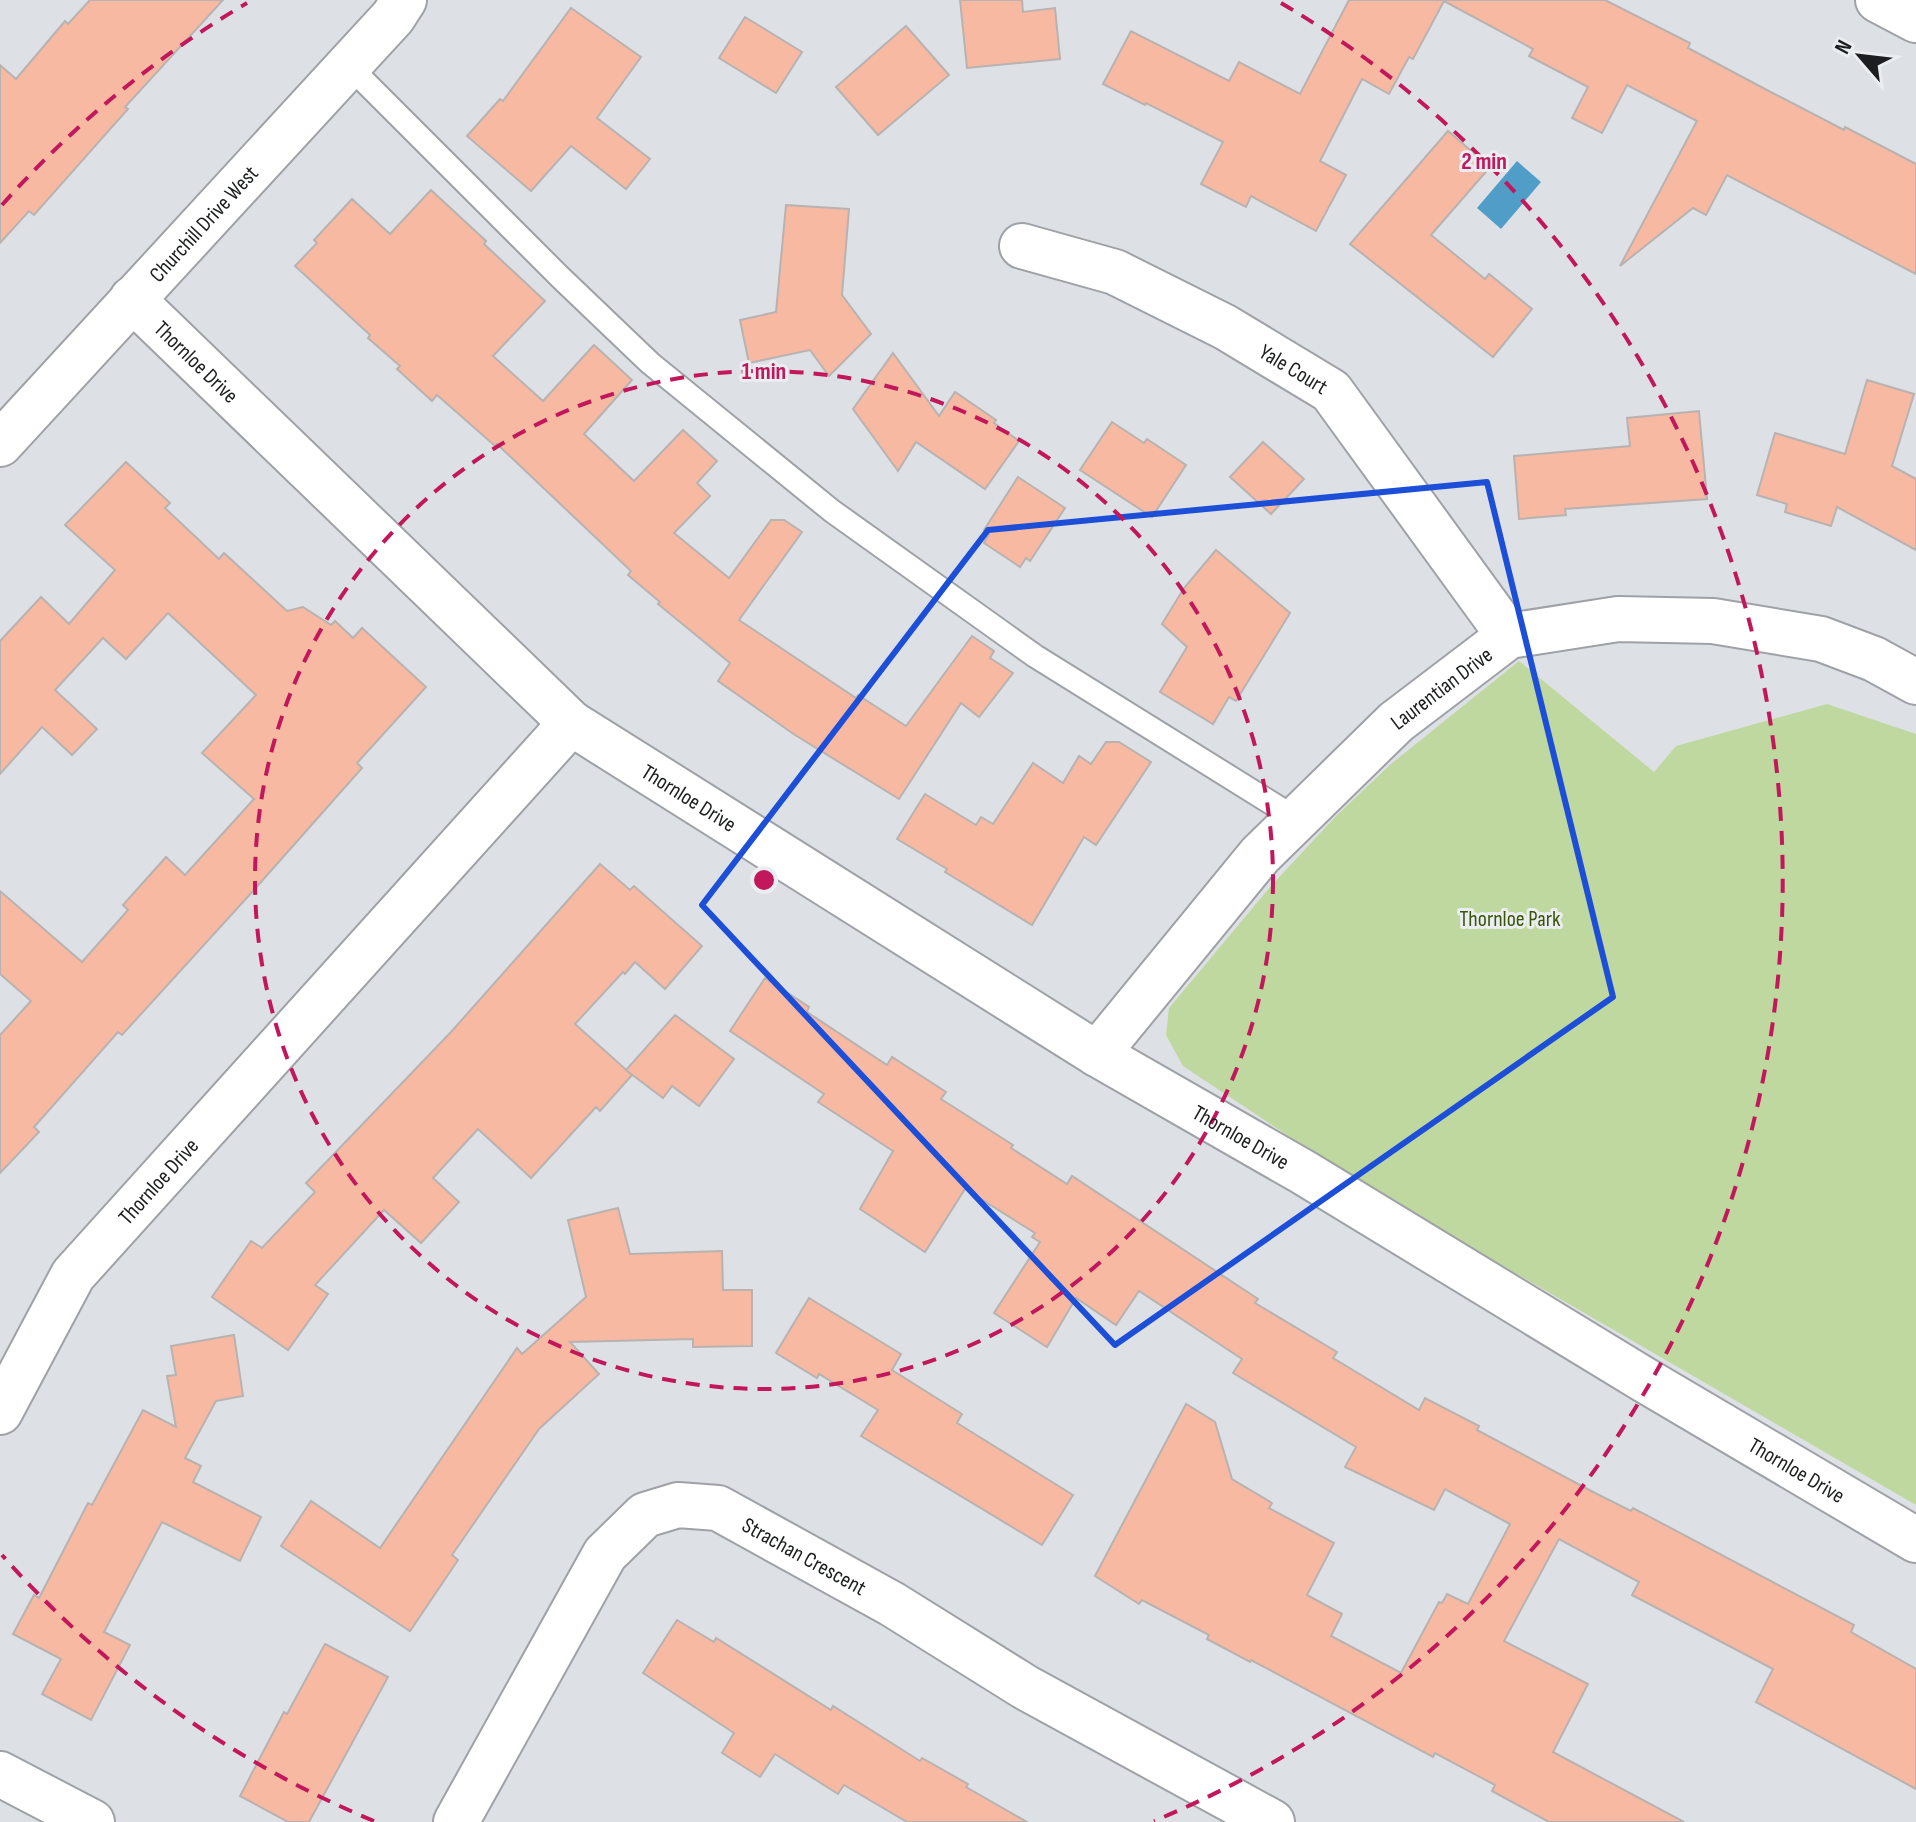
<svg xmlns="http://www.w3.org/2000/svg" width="1916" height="1822" viewBox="0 0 1916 1822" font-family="'Sofia Sans Condensed',sans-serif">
  <rect width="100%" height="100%" fill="#dde1e5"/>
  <polygon fill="#bed89f" points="1519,661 1654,772 1676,746 1827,704 1916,734 1916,1505 1358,1182 1183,1066 1166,1035 1169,1008 1270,887 1335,817 1391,764"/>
  <polygon fill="#509ec8" points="1517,161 1541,182 1501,229 1477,208"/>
  <g fill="#f8b9a3" stroke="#b8b2b0" stroke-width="2">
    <polygon points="90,0 223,0 125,107 128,109 34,215 29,211 0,243 0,65 16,79 65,21 68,24"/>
    <polygon points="960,0 1022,0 1023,12 1055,8 1060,59 967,68"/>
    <polygon points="1349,0 1605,0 1690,43 1688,48 1765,89 1844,130 1845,127 1916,164 1916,274 1727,175 1706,215 1693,208 1620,266 1697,121 1627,85 1602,133 1572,118 1588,87 1529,56 1533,49 1444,1 1413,59 1409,57 1389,94 1362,79 1320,161 1346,175 1316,231 1251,196 1246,207 1201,184 1223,142 1146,103 1145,105 1103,84 1131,31 1229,81 1239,62 1300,94"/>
    <polygon points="571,8 641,57 597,118 650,159 626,189 571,146 531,191 467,136 500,99 503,101"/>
    <polygon points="745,17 802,52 776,93 719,58"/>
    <polygon points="906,26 949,75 878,135 836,87"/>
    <polygon points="1448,131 1490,167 1431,235 1485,279 1489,274 1532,309 1493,357 1350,244"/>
    <polygon points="431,190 486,241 484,244 545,301 493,356 543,401 594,345 632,380 584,434 634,481 683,430 717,461 697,483 710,496 674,533 729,578 771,520 784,520 802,532 739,620 856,698 858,695 906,726 972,636 994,651 990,658 1013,673 979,717 961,703 899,799 795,735 718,681 730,663 658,604 660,602 628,575 631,571 497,444 495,446 437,395 432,401 397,369 400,366 368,338 370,335 295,266 317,243 314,240 352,199 390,234"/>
    <polygon points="786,205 849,209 842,295 871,334 829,376 810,350 749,363 740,320 776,312"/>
    <polygon points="893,353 939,416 955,392 996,420 994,423 1019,441 985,489 916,442 898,471 853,409"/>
    <polygon points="1867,380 1914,394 1892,466 1916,479 1916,550 1837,507 1831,526 1785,512 1787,504 1757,495 1775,433 1845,454"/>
    <polygon points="1699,411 1707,499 1565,509 1566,515 1519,519 1514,456 1630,446 1627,418"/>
    <polygon points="1112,422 1144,443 1147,439 1186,465 1152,517 1080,470"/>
    <polygon points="1263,442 1304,479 1271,514 1230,477"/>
    <polygon points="126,462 170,503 165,508 219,559 224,553 287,611 303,607 331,625 335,621 353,638 362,628 426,687 357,763 362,768 253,891 122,1035 118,1032 34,1127 39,1132 0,1173 0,1035 31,1001 0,974 0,891 82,962 128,910 123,905 166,857 185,875 254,799 202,753 256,695 168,613 126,659 103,638 55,690 97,729 72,755 42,727 0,774 0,641 41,597 69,624 115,570 65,525"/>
    <polygon points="1018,477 1065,508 1030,561 1026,558 1020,567 984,543 989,534 984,530"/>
    <polygon points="1216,550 1290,613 1236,701 1229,697 1213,724 1160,692 1187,647 1162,624 1184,588"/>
    <polygon points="1106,742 1119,742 1151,762 1096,845 1084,837 1032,925 945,872 947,869 897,839 925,794 976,825 981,817 993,824 1033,763 1063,783 1079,756 1091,764"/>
    <polygon points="600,864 630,890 634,886 702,946 665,989 635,962 625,974 623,972 575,1024 632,1075 600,1111 596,1107 531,1178 478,1129 433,1178 459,1202 421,1243 384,1210 315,1285 328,1294 288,1350 212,1297 251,1241 262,1248 315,1192 306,1183 451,1032"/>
    <polygon points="765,978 809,1007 807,1012 887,1065 892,1057 946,1092 941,1099 1013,1145 1011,1148 1067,1184 1072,1176 1258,1299 1255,1303 1337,1352 1333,1358 1419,1410 1425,1398 1479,1426 1477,1430 1595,1493 1631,1511 1633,1508 1854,1625 1851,1632 1916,1669 1916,1789 1756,1702 1773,1669 1632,1595 1639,1582 1559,1539 1504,1641 1588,1684 1553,1752 1684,1822 1549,1822 1492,1791 1495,1785 1435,1753 1433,1757 1251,1660 1250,1662 1207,1639 1209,1635 1142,1600 1139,1604 1095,1576 1186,1404 1215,1422 1232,1479 1272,1503 1269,1508 1334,1543 1307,1595 1342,1614 1331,1636 1401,1673 1439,1602 1442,1603 1447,1594 1468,1604 1510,1524 1445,1489 1434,1510 1345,1467 1356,1447 1233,1373 1242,1359 1139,1291 1116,1325 1076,1298 1047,1347 994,1313 1040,1242 1032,1237 1035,1233 965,1189 925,1252 860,1209 893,1151 818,1102 824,1094 730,1031"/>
    <polygon points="675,1015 734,1059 699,1106 672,1086 663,1098 626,1070"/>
    <polygon points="618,1208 630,1254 722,1251 723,1290 752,1290 752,1346 693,1347 693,1339 570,1342 599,1374 539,1429 452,1555 458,1560 410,1631 281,1546 311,1501 380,1548 517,1348 522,1354 586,1297 568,1220"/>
    <polygon points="809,1298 901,1354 892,1370 962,1414 957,1423 1073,1495 1042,1545 861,1436 878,1410 819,1374 817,1378 776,1353"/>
    <polygon points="234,1335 243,1396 216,1401 185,1458 201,1466 193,1482 261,1517 240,1561 162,1522 104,1632 130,1645 91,1720 42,1694 61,1659 13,1634 34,1595 39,1598 88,1503 92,1505 143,1410 176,1427 167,1376 176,1375 171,1346"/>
    <polygon points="677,1620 714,1642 716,1638 831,1710 833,1706 920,1761 922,1758 968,1784 966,1787 1027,1822 907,1822 844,1785 838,1794 775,1754 760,1777 722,1753 734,1733 643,1673"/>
    <polygon points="325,1644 388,1677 309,1822 288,1822 240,1796 284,1712 287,1714"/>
  </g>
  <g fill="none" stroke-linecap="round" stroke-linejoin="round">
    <g stroke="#9ea1a6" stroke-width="26">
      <polyline id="lane" points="348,65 560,277 650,363 832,511 1035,656 1297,819"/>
    </g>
    <g stroke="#9ea1a6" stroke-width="48">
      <g id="street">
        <polyline points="1878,0 1916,20"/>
        <path id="s1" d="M1022,246L1115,272L1225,327L1331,391L1509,636"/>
        <path id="s2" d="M132,299L571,723L1097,1054L1303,1172L1643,1379L1916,1540"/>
        <path id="s3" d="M0,444L393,17L404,0"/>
        <path id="s4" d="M1097,1054L1260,855L1396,722L1509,636L1618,619L1713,621L1821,639L1874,659L1916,682"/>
        <path id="s5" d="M0,1412L73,1275L571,723"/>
        <polyline points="0,1774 92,1822"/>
        <path id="s6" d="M456,1822L605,1554L645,1515L678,1505L718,1508L892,1604L1025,1687L1272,1822"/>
      </g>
    </g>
    <use href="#lane" stroke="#fff" stroke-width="22"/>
    <use href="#street" stroke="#fff" stroke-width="44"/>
  </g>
  <path fill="none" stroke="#1d4ed8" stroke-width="6" stroke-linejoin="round" d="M1487,482L1613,997L1115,1345L702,905L988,530Z"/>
  <g fill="none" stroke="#c2185b" stroke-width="4" stroke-dasharray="14 10">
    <circle cx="764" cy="880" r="509"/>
    <path d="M374 1821A1018 1018 0 0 1 2 1555M2 205A1018 1018 0 0 1 247 3M1281 3A1018 1018 0 0 1 1154 1821"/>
  </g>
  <g text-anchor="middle" stroke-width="6" stroke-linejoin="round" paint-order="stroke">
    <g font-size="22" fill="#1c1e1f" stroke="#eaeef2">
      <text dy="8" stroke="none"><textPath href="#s3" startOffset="300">Churchill Drive West</textPath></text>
      <text dy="8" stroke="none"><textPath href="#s2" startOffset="90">Thornloe Drive</textPath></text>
      <text dy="8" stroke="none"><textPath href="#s1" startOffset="300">Yale Court</textPath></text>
      <text dy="8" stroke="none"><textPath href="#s4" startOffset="504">Laurentian Drive</textPath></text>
      <text dy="8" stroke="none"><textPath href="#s2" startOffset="750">Thornloe Drive</textPath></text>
      <text dy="8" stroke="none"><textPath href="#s2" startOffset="1398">Thornloe Drive</textPath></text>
      <text dy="8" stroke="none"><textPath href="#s5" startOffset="282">Thornloe Drive</textPath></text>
      <text dy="8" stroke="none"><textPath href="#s2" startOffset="2046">Thornloe Drive</textPath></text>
      <text dy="8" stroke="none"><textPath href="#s6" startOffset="536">Strachan Crescent</textPath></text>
    </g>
    <g font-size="22" fill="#3b5506" stroke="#eaeef2">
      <text x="1510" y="926">Thornloe Park</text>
    </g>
  </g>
  <circle cx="764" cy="880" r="12" fill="#c2185b" stroke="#eaeef2" stroke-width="4"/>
  <g font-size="24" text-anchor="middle" font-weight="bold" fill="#c2185b" stroke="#eaeef2" stroke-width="6" stroke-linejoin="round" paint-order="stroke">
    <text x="1484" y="169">2 min</text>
    <text x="764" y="379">1 min</text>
  </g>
  <g transform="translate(1860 56) rotate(298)" stroke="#eaeef2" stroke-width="6" paint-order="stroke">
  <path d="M0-6L14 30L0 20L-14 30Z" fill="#1c1e1f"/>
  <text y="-12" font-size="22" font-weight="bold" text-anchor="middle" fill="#1c1e1f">N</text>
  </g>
</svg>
